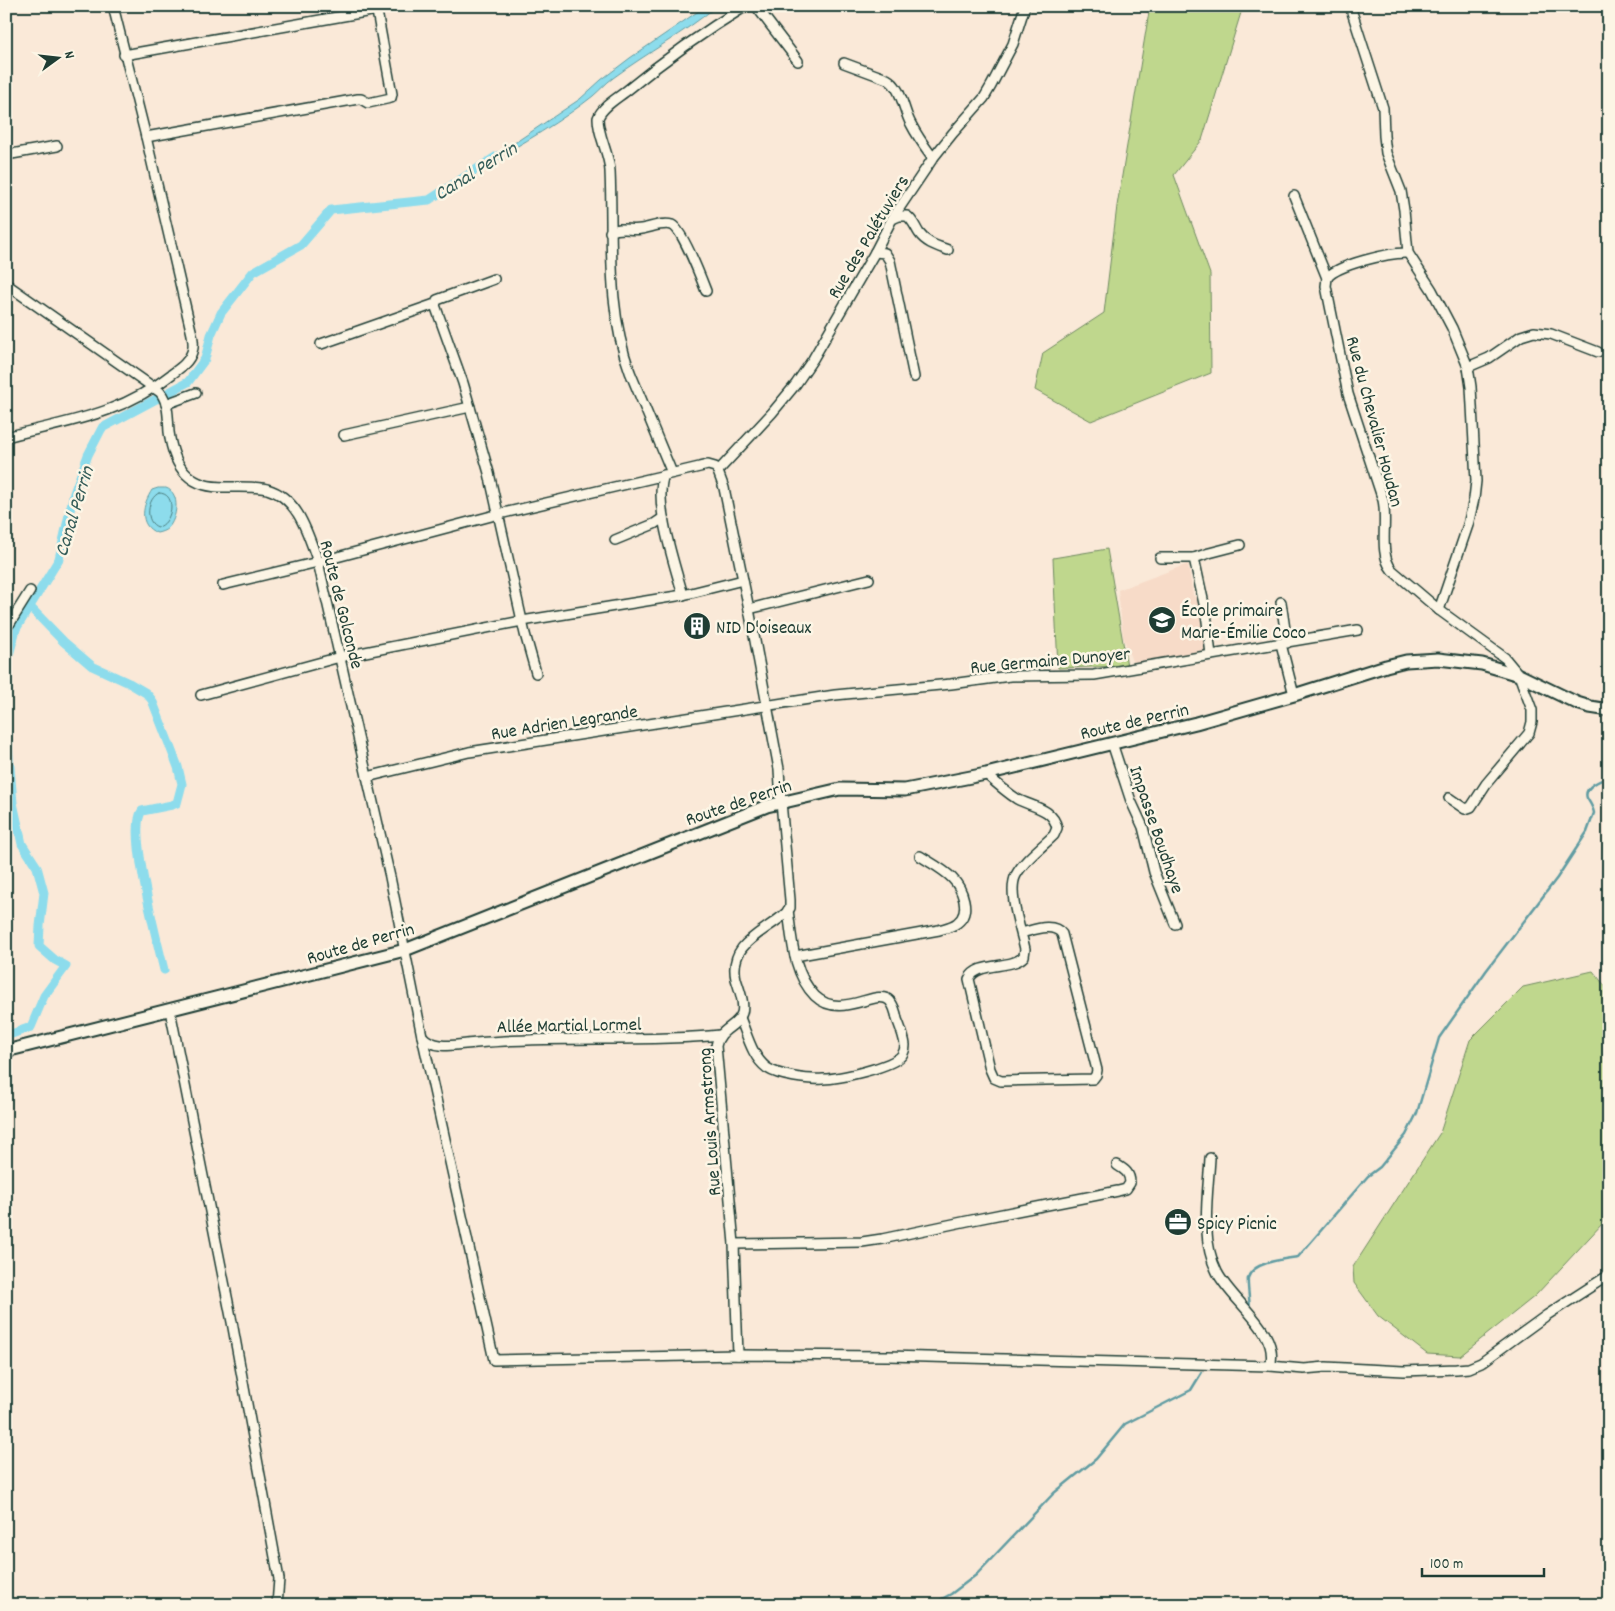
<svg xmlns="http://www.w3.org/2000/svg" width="1615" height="1611" viewBox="0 0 1615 1611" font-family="Dekko,sans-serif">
  <rect width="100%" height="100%" fill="#fae9d8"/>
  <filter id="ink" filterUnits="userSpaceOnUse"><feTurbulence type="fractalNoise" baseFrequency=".02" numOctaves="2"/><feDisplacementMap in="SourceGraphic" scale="10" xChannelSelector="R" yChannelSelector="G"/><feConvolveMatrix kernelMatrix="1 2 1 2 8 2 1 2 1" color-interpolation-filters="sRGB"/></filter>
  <g filter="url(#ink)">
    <polygon fill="#f7dbc8" points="1188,564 1193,595 1201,602 1207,652 1133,664 1123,637 1118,590"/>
    <g fill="#bfd78d" stroke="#6f8a60">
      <polygon points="1150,6 1243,6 1202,140 1174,175 1210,274 1211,373 1091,421 1035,390 1043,353 1104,313 1117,206"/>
      <polygon points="1107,549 1127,666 1058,668 1053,558"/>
      <polygon points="1593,971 1605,986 1609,1005 1609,1203 1603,1223 1535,1296 1460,1356 1427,1354 1378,1316 1354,1283 1353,1267 1440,1133 1470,1040 1523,987"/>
    </g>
    <g fill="#8ddcec" stroke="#619ca2">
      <path d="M706,6H717C684,33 647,53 613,78C606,83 600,90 593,96C563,120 521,145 487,163L513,144L580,99L601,80L630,58Z"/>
      <path d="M158,488C159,488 165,488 166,488C181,493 177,519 168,528C165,531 161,532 157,533C137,525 143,504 152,490Z"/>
    </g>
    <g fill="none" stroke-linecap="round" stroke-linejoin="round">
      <path stroke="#4b7d7e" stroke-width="1" d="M159,493C178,493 172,524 158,527C144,523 147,498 159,493Z"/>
      <g stroke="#619ca2" stroke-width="2.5">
        <path d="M1250,1310C1250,1303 1247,1284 1248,1278C1252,1262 1284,1259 1298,1257L1368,1176L1380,1167L1406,1135L1417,1113L1439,1038L1486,971L1557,878L1587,832L1594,813C1593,807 1590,803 1587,798C1583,787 1600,780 1609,778"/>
        <polyline points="935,1605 938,1601 951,1594 976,1575 1054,1493 1096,1459 1125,1424 1191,1390 1202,1372"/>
      </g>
      <g stroke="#8ddcec" stroke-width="9">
        <path d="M29,606L64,642L92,666L129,683L146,693L152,700L178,767L182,784L177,803L172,805L142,811C127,829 158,944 164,970"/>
        <polyline points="6,666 16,629 59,559 74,493 88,455 102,428 188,382 205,359 211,335 221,313 253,272 301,245 331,210 429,200 497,156"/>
        <polyline points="6,720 13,803 22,844 37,867 44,893 40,926 39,946 55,960 66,966 44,996 31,1027 6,1036"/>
      </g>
      <g stroke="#1f3d34" stroke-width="12">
        <g id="minor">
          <polyline points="756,6 798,61"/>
          <polyline points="1350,6 1383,108 1384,136 1386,153 1401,191 1404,210 1408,253 1432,290 1452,328 1468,367 1471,387 1476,481 1474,499 1468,525 1439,610"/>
          <polyline points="124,55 377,10"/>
          <path d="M844,63L887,79C902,87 903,110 911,124C917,136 925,147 933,158"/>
          <polyline points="146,137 358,99 361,99 368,103 391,98 392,94 376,6"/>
          <polyline points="6,155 57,146"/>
          <path d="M1294,196L1327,278L1326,286L1348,394L1383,500C1388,522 1378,553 1392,570L1439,610L1505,658L1519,675L1532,710V722L1529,733L1486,784L1471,807L1465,809L1449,798"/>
          <path d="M892,219L899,216H907C913,220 915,227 919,233C926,243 937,246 948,250"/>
          <path d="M610,232C621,226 630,231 641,229C650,228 662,222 672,225C682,229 701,278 706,291"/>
          <polyline points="875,252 885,253 890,261 914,377"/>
          <path d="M1327,278C1336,265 1391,252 1408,253"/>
          <polyline points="494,279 437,300 435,305 463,383 489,473 525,634 536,673"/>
          <path d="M6,284L160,392C169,403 168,418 169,432C171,447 175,463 186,474C197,485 210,487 225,487C239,487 253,486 267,489C299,498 308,535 318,562L390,877L422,1036L494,1360L738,1355L888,1356L1270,1366L1304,1369L1326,1367L1404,1371L1456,1369L1469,1368L1481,1363L1547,1315L1609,1275"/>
          <polyline points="321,344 435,304"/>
          <polyline points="1468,367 1489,358 1521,336 1534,332 1551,334 1598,352"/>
          <polyline points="166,404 196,393"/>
          <polyline points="344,435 470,407"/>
          <path d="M6,437C68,421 121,415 172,374C180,368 189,362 192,352C195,344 192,334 190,326L146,137L113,6"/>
          <polyline points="718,471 772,413 796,384 813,359 875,252 892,219 933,158 953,133 984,98 991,86 1013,44 1025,6"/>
          <path d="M672,473L630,372C606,308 613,237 610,171C609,153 598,136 598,118C602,107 616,99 625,92C664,60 703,32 746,6"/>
          <path d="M664,475C653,502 675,566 683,595"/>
          <polyline points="615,540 654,524 663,518"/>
          <polyline points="1160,558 1194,558 1209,553 1240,545"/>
          <polyline points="1194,558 1206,613 1211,655"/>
          <path d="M223,585L318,562L499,514L708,465L715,467L717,469L724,488L749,609L779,769L781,802L790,900V908L786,913C764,933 728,943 736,979C739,989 745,1003 742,1013C738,1027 719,1028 716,1046L734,1244L738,1355"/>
          <polyline points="1281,602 1287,643"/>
          <polyline points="749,609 869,579"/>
          <polyline points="6,627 10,623 30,591"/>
          <polyline points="1281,644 1294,695"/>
          <polyline points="201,695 340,657 522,621 683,595 743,580"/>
          <polyline points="1112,743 1131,801 1143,827 1154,872 1175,924"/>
          <path d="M986,774C996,783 1006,792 1017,799C1032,807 1053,808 1057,828L1054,835C1043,846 1023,861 1016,875C1007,892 1021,930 1025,949L1024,956C1012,970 977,961 969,979L990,1069L994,1078L1001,1081L1093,1079L1096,1075L1097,1070L1062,934C1053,922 1034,930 1021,933"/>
          <polyline points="367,777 469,752 835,695 951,684 1010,676 1094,675 1358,630"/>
          <path d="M795,956L939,930C945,928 952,927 957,923C972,912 962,888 952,878C943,869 931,863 920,856"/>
          <polyline points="170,1010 232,1322 279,1579 277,1605"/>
          <path d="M740,1018C747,1034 752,1057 767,1068C779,1076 808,1080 823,1079C838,1079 893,1067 902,1055C904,1052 905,1048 905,1045C904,1036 900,1027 897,1019C896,1013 894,1006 890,1001C877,987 841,1021 815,996C793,974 792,939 788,910"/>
          <path d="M422,1036C435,1051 459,1044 476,1043C557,1035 639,1043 720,1035"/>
          <path d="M1210,1158C1208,1195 1200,1238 1217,1272C1232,1302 1281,1332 1270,1366"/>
          <path d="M734,1244L862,1242L882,1239L972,1220L1118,1191L1126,1189L1130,1183C1130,1173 1125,1170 1117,1165"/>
        </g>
      </g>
      <g stroke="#1f3d34" stroke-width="15">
        <polyline id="secondary" points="6,1051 405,950 767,806 840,789 905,790 986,774 1196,723 1294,695 1386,666 1406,661 1438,659 1482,664 1519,675 1577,703 1590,707 1609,710"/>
      </g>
      <use href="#minor" stroke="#fcf5e5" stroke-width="9"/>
      <use href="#secondary" stroke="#fcf5e5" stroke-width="11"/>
    </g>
  </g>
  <defs>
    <g id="school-disc" transform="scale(1.4375)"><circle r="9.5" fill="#1f3d34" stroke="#fcf5e5"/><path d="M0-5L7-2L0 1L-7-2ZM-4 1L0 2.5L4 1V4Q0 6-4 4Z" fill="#fff"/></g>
    <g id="building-disc" transform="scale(1.4375)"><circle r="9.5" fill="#1f3d34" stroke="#fcf5e5"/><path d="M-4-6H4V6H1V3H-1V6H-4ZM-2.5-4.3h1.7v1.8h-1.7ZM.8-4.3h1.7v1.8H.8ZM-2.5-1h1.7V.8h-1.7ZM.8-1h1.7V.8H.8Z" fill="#fff"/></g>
    <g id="office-disc" transform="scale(1.4375)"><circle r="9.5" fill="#1f3d34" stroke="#fcf5e5"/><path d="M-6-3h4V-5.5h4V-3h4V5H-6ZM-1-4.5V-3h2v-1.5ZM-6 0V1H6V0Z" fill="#fff"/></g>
  </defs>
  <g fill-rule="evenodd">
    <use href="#school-disc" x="1162" y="620"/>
    <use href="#building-disc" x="697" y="626"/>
    <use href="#office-disc" x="1178" y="1222"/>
  </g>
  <g text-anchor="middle" stroke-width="5" stroke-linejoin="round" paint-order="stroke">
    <g font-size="19" fill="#1f3d34" stroke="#fcf5e5">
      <text transform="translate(867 236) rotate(-59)" y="7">Rue des Palétuviers</text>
      <text transform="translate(1376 421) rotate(75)" y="7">Rue du Chevalier Houdan</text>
      <text transform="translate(343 604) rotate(76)" y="7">Route de Golconde</text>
      <text transform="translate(1050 659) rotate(-5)" y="7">Rue Germaine Dunoyer</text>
      <text transform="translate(1134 720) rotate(-13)" y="7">Route de Perrin</text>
      <text transform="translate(564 721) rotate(-9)" y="7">Rue Adrien Legrande</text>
      <text transform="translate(738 801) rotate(-19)" y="7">Route de Perrin</text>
      <text transform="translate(1158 829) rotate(71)" y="7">Impasse Boudhaye</text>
      <text transform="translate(360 942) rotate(-16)" y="7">Route de Perrin</text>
      <text transform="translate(569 1024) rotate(-1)" y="7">Allée Martial Lormel</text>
      <text transform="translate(708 1122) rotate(-94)" y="7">Rue Louis Armstrong</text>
    </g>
    <g font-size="19" fill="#1f3d34" stroke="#fcf5e5" text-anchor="start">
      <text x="1181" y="616">École primaire<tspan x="1181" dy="22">Marie-Émilie Coco</tspan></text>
      <text x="716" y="633">NID D'oiseaux</text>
      <text x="1197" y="1229">Spicy Picnic</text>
    </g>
    <g font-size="20" font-style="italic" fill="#355d59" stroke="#fcf5e5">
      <text transform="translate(475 170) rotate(-32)" y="7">Canal Perrin</text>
      <text transform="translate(73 511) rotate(-73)" y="7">Canal Perrin</text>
    </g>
  </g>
  <rect width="1615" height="1611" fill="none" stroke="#fcf5e5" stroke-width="25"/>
  <rect x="12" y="12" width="1590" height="1586" fill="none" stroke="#1f3d34" stroke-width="2" filter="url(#ink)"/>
  <g transform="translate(58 58) rotate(75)" stroke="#fcf5e5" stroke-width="4" paint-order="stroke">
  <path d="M0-4L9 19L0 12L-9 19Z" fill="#1f3d34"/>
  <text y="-8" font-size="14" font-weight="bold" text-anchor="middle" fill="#1f3d34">N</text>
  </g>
  <path d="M1422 1568v8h122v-8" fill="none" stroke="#1f3d34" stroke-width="2.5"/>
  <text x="1430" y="1568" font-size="15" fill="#1f3d34" stroke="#fcf5e5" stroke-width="4" paint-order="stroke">100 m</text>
</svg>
